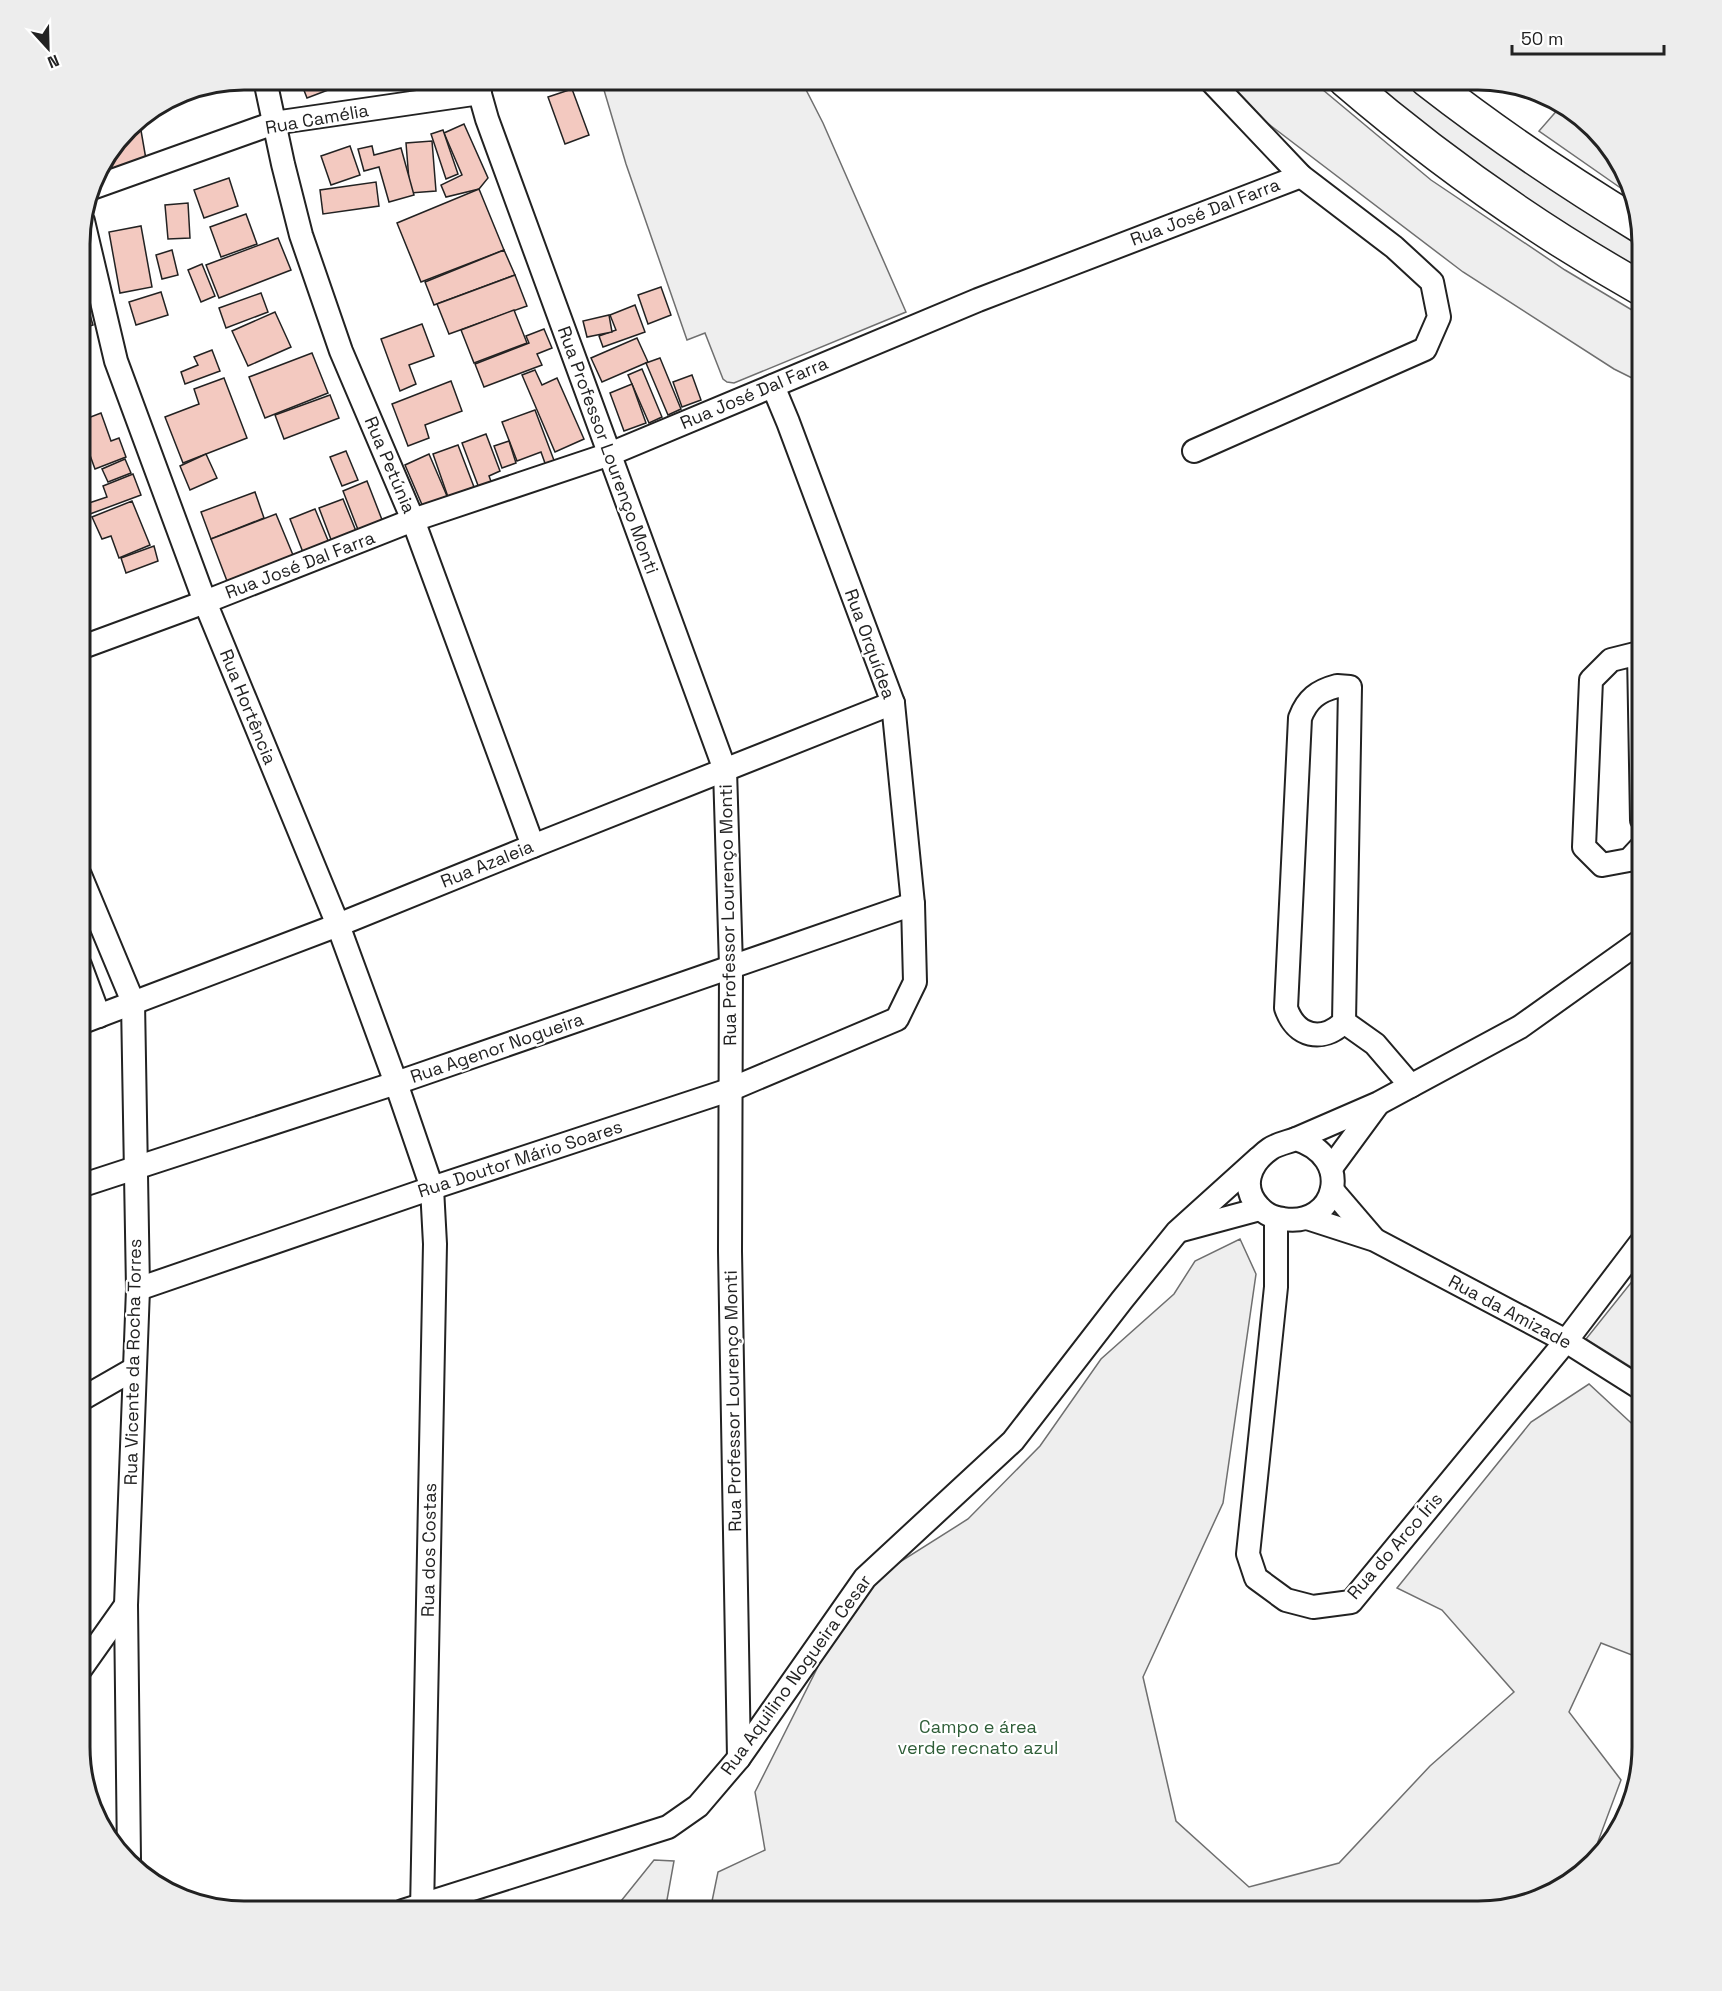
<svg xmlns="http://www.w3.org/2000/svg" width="1722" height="1991" viewBox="0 0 1722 1991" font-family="'Space Grotesk',sans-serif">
  <rect width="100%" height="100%" fill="#fff"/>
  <g fill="#eee" stroke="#6f6f6f" stroke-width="1.5">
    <polygon points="601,80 801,80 823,123 906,312 734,383 727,382 723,379 705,333 687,340 626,164"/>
    <polygon points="1220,80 1311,80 1431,180 1565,270 1642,316 1642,383 1614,369 1463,272 1241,103"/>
    <polygon points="1364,80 1404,80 1473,133 1591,214 1642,244 1642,276 1517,198"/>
    <polygon points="1560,107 1581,120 1609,144 1634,191 1635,198 1539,131"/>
    <polygon points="1240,1239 1256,1274 1223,1503 1143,1677 1176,1821 1249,1887 1339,1863 1430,1766 1514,1692 1442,1610 1397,1588 1531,1422 1589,1384 1642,1433 1642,1659 1601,1643 1569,1712 1621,1780 1590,1863 1578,1878 1531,1903 1478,1911 710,1911 718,1872 765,1850 755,1792 857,1589 968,1519 1040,1446 1101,1359 1174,1294 1195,1261"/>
    <polygon points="1642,1269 1642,1374 1586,1339"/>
    <polygon points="654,1860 674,1861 665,1911 613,1911"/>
  </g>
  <g fill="#f3c9c0" stroke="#222" stroke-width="1.5">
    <polygon points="300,80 348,80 349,82 307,98"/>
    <polygon points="572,89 589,135 565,144 548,97"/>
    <polygon points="139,119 147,165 100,174 99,168"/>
    <polygon points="464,124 488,178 479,189 446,197 441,185 462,175 444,133"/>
    <polygon points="443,130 458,174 446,179 431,134"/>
    <polygon points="432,141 436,191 410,193 406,143"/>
    <polygon points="350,146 360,175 331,185 321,156"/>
    <polygon points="372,146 374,155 401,148 414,195 389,202 379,167 364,171 358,149"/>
    <polygon points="229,178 238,206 204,218 194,190"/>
    <polygon points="376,182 379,206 323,214 320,190"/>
    <polygon points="479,189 504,250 421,282 397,223"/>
    <polygon points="188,203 190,238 168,239 165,205"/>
    <polygon points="246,214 257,244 221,257 210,227"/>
    <polygon points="141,226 152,287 120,293 109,232"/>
    <polygon points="278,238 291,270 219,298 206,265"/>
    <polygon points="172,250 178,275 162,279 156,255"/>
    <polygon points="504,250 515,275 434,305 425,282"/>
    <polygon points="202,264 215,296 201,302 188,270"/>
    <polygon points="515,275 527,306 449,334 437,304"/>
    <polygon points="80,282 93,325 80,329"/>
    <polygon points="661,287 671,315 648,324 638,295"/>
    <polygon points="161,292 168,315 136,325 129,302"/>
    <polygon points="261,293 268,312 226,328 219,308"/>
    <polygon points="635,305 645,332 603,347 599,336 616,330 610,315"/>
    <polygon points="514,310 527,343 474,363 461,330"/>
    <polygon points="275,312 291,347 248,366 232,331"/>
    <polygon points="609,315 612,332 587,337 583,321"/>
    <polygon points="422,324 434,356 409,365 416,384 400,391 381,339"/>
    <polygon points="544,329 552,348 537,354 542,365 484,387 475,364 529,343 526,336"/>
    <polygon points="637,338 648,362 602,382 591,358"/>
    <polygon points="212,350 220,371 185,384 181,372 198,365 194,357"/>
    <polygon points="312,353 328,393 265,418 249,377"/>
    <polygon points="660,358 681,409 668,415 646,363"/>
    <polygon points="642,369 662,417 649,423 628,375"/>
    <polygon points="535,370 542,385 557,378 584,439 555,452 522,375"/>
    <polygon points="692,375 701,400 682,407 673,382"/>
    <polygon points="224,378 247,438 183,463 165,417 199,404 194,389"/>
    <polygon points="451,381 462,411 425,425 429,438 408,446 392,404"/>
    <polygon points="632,384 646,423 624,431 610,393"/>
    <polygon points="330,395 339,418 284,439 275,415"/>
    <polygon points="535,410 555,463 546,466 541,452 517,461 502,422"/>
    <polygon points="101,413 111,441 119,438 126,457 95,469 87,447 80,450 80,421"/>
    <polygon points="486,434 500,471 489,476 492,484 479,488 462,443"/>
    <polygon points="509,441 516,463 502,468 494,446"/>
    <polygon points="458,445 474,487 448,497 433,454"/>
    <polygon points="346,451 358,480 342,486 330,457"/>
    <polygon points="206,454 217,478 190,490 180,466"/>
    <polygon points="429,454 447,496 423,507 405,465"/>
    <polygon points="125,459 131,473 108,482 102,469"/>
    <polygon points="133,474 141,495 90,514 86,504 107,497 103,486"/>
    <polygon points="367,481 386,530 362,540 343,491"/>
    <polygon points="255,492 264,518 211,539 201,512"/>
    <polygon points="343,499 360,541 335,550 319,508"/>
    <polygon points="132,501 150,545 119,558 111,536 102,539 92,517"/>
    <polygon points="315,509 332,550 306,560 290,519"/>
    <polygon points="276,514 293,555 227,581 211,539"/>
    <polygon points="154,546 158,561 126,573 121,558"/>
  </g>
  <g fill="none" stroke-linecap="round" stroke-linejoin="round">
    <g stroke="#222" stroke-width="26">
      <g id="minor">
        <polyline points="265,80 283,164 301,235 341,351 413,520 533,846"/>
        <polyline points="476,80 487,119 725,770 731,966 730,1251 739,1758"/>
        <polyline points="92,188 274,123 480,93"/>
        <polyline points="83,221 116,361 205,602 338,925 396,1083 432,1188 435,1244 422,1911"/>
        <polyline points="1194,451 1425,349 1439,317 1432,282 1394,247 1301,176 1210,80"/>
        <polyline points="80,648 205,602 413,520 610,454 978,300 1301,176"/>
        <path d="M1337,686L1350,687L1344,1022C1322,1043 1296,1037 1286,1008L1300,718C1307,699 1318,691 1337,686Z"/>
        <polyline points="1642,820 1639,653 1611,660 1591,680 1584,847 1602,865 1629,860 1642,846"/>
        <polyline points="80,875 133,1002 138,1289 126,1605 129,1860"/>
        <polyline points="80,965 99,1016"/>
        <polyline points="1344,1022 1375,1044 1411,1086"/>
        <polyline points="80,1023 338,925 533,846 893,703"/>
        <polyline points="1296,1139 1379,1103 1520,1027 1642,940"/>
        <path d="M1296,1139C1355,1157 1337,1228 1283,1219C1275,1218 1265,1214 1259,1207C1240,1187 1250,1163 1270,1149C1277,1144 1288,1142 1296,1139Z"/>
        <polyline points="1331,1168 1378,1104"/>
        <polyline points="80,1186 396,1083 913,904"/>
        <polyline points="1332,1190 1374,1239"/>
        <polyline points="1276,1218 1276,1287 1248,1554 1256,1578 1286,1600 1313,1607 1351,1602 1566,1341 1642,1241"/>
        <polyline points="1307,1218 1375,1240 1566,1341 1642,1389"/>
        <polyline points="1182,1230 1260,1209"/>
        <polyline points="138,1289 432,1188 729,1090 897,1019 915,982 913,904 893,703 788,422 773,386"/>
        <polyline points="80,1400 134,1369"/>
        <polyline points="80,1670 126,1605"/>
        <polyline points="403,1911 668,1827 698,1806 739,1758 865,1578 1013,1441 1122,1300 1177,1232 1259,1158"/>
      </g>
    </g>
    <g stroke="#222" stroke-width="36">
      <g id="highway">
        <path d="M1345,80C1437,159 1537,230 1642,289"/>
        <path d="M1427,80C1495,133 1566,181 1640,226"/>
      </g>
    </g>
    <use href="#minor" stroke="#fff" stroke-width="22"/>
    <use href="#highway" stroke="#fff" stroke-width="33"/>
  </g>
  <g text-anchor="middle" stroke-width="4.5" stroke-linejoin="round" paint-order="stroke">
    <g font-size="18" fill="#222" stroke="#fff">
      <text transform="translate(317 119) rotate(-10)" y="6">Rua Camélia</text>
      <text transform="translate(1205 212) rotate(-21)" y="6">Rua José Dal Farra</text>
      <text transform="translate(754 393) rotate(-23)" y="6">Rua José Dal Farra</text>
      <text transform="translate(608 450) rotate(70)" y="6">Rua Professor Lourenço Monti</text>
      <text transform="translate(390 465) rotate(67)" y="6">Rua Petúnia</text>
      <text transform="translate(300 565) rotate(-21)" y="6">Rua José Dal Farra</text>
      <text transform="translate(870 644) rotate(70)" y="6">Rua Orquídea</text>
      <text transform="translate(248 707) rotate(68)" y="6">Rua Hortência</text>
      <text transform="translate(487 864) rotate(-22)" y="6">Rua Azaleia</text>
      <text transform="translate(728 915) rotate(-91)" y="6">Rua Professor Lourenço Monti</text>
      <text transform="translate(497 1048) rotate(-19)" y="6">Rua Agenor Nogueira</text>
      <text transform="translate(520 1159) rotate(-18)" y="6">Rua Doutor Mário Soares</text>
      <text transform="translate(1510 1312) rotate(28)" y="6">Rua da Amizade</text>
      <text transform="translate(133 1362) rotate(-89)" y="6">Rua Vicente da Rocha Torres</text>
      <text transform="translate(733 1401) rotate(-91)" y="6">Rua Professor Lourenço Monti</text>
      <text transform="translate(1395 1546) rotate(-49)" y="6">Rua do Arco Íris</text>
      <text transform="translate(429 1550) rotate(-89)" y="6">Rua dos Costas</text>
      <text transform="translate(796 1675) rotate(-54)" y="6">Rua Aquilino Nogueira Cesar</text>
    </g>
    <g font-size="18" fill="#2f5e38" stroke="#fff">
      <text x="978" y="1733">Campo e área<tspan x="978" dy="21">verde recnato azul</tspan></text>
    </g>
  </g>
  <path d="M0 0H1722V1991H0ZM244 90H1478A154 154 0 0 1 1632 244V1747A154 154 0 0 1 1478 1901H244A154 154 0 0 1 90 1747V244A154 154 0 0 1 244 90Z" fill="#ededed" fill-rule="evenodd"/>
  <path fill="none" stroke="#222" stroke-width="3" d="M244 90H1478A154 154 0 0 1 1632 244V1747A154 154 0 0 1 1478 1901H244A154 154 0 0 1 90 1747V244A154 154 0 0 1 244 90Z"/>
  <g transform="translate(48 48) rotate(158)" stroke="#ffffff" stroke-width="4.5" paint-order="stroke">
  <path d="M0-4.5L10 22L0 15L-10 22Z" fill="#222222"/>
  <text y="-9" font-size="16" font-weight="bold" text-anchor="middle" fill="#222222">N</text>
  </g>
  <path d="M1512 45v9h152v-9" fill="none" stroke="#222222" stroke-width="3"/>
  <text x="1521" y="45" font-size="18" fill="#222222" stroke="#ffffff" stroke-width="4.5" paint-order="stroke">50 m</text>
</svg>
